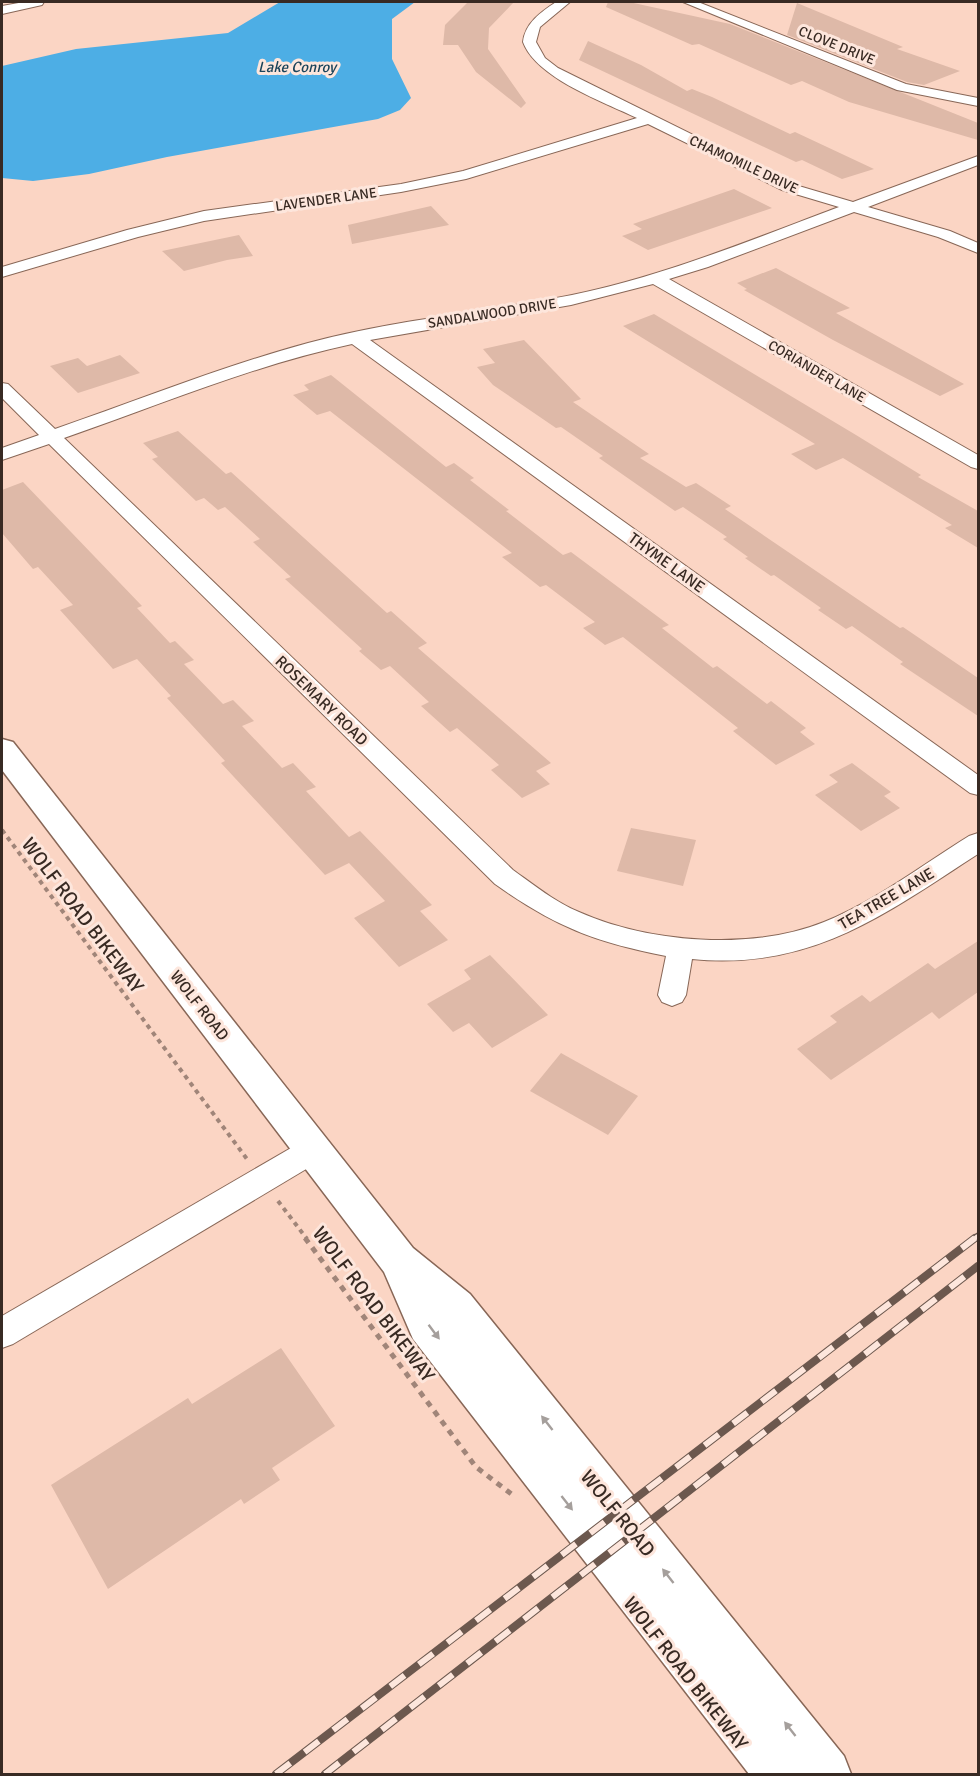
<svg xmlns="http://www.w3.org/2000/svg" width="980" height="1776" viewBox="0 0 980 1776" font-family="Signika,sans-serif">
  <rect width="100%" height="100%" fill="#fbd5c4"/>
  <polygon fill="#4daee5" points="280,2 415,2 392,19 392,59 411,98 400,110 378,119 167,157 89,174 33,181 2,178 2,66 76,49 228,33"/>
  <g fill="#deb9a8">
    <polygon points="468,2 514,2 489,28 488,49 526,103 521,108 476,72 458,45 443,45 445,25"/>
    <polygon points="608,2 629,2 730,24 978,123 978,140 849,102 802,81 791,85 699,44 692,45 606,7"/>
    <polygon points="797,3 903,47 897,49 960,71 924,85 907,82 787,35"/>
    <polygon points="588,41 641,65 687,91 692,89 712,97 790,134 795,132 874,169 842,179 802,160 796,162 579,60"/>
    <polygon points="734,189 772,208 648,250 622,236 642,229 633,224"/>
    <polygon points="431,206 449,225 352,244 348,225"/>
    <polygon points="239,235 253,256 227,260 184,271 162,251"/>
    <polygon points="776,268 850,308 836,313 964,384 940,396 833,340 744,290 747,289 737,283"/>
    <polygon points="654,314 856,435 921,475 918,477 978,511 978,548 945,528 952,525 843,458 816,470 791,454 815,444 623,326"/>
    <polygon points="524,340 581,399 573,402 649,454 640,458 686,487 696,483 731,506 725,509 900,628 903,627 978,678 978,716 900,664 903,662 852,626 846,629 818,610 821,608 774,575 771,576 745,558 748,557 723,539 727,537 683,507 675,511 599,458 603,456 561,427 556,428 493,385 477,367 495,363 483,349"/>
    <polygon points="120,355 140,373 78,393 50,366 78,358 87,366"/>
    <polygon points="331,375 446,467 454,463 474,478 470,480 509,510 506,511 563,555 571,552 669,625 662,628 713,668 717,666 767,704 771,701 806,728 800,732 815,744 776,765 733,731 738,728 623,637 605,645 583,628 595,622 546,585 540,587 502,557 512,553 330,411 317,415 293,395 309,390 304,385"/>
    <polygon points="178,431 226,474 231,472 387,613 391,611 427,643 418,648 551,763 536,771 550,784 522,798 491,770 499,765 457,728 450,732 421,706 429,702 390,666 381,670 359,651 362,649 285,579 291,577 253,542 260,539 225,507 218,510 204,498 196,501 152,459 158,457 143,443"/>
    <polygon points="23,482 142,606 137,608 170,643 175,641 194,660 184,664 223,704 233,700 254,721 242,726 282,768 293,763 316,787 306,791 349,837 360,831 432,905 420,911 448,940 399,967 354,918 385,901 349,863 325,875 221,763 225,761 167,698 171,696 137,659 113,669 60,610 73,605 38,567 33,569 2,533 2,490"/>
    <polygon points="852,763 891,792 884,796 900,808 861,831 815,795 838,782 829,775"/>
    <polygon points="631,828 696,840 683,886 617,871"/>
    <polygon points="978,941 978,992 939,1019 932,1012 831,1080 797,1049 837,1022 830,1016 862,995 870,1002 928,963 935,969"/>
    <polygon points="490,955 548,1015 492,1048 469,1023 453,1032 427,1004 471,979 464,970"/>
    <polygon points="561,1053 638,1096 608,1135 530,1091"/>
    <polygon points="281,1348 335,1426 272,1468 280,1480 244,1504 241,1499 108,1589 51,1485 188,1398 192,1404"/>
  </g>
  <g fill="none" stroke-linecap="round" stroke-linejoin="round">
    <g stroke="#886757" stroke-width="2">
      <g id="minor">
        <polygon points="24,2 44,2 42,5 2,14 2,6"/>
        <path d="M556,2H570L540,27L536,42L545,58L558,68L792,184L853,202L978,156V165L868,207L950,231L978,243V253L938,237L854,212L708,267L669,279L978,455V469L971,467L653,284L571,305L370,340L978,775V795L970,793L352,344C254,365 159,405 64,438L513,870C534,885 555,902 579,912C649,943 752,951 824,922C876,901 922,865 969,836L978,833V854C885,914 811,971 692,959L686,995L682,1002L672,1006L662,1002L658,995L666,956C594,942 554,926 495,884L49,444L2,460V448L39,435L2,398V383L8,384L55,429C139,400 223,366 308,343C394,320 484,312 572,295C664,276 751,240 839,207L782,190L648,124L466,179L401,192L204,221L138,237L2,277V267L127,230L204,211L401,184L463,171L637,118C604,102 536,78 523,42C525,23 541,12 556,2Z"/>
        <polygon points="683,2 698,2 906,84 978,98 978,106 897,90"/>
        <polygon points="313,1138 323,1141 328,1150 323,1159 13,1344 2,1348 2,1316 303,1141"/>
      </g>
    </g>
    <g stroke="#886757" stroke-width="3">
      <polygon id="secondary" points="2,739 13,742 413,1248 470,1294 844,1756 851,1774 749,1774 413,1339 384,1272 2,770"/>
    </g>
    <g stroke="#a08579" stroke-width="4" stroke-dasharray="4.5 4.5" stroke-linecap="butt">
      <polyline points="2,830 247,1159"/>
      <polyline points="278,1201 307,1239"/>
    </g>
    <polyline stroke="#a08579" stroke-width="5" stroke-dasharray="6 6" stroke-linecap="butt" points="305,1238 476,1467 514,1496"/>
    <use href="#minor" fill="#fff" fill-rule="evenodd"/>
    <use href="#secondary" fill="#fff" fill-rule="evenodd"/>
    <g stroke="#6c584e" stroke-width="7">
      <polyline id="rail-far1" points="974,1239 978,1236"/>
    </g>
    <g stroke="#6c584e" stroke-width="8">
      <g id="rail">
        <polyline points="276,1774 975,1238"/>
        <polyline points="325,1774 978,1266"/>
      </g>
    </g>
    <use href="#rail-far1" stroke="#fde6dc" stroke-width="4.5" stroke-dasharray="14" stroke-linecap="butt"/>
    <use href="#rail" stroke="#fde6dc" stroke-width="6" stroke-dasharray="18" stroke-linecap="butt"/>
  </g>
  <defs><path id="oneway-solid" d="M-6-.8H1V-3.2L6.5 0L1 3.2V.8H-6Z" transform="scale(1.5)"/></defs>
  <g fill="#a59f9c">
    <use href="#oneway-solid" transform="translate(434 1332) rotate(53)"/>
    <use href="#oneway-solid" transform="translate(547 1423) rotate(-128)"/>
    <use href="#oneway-solid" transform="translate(567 1503) rotate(52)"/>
    <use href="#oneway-solid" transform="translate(668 1576) rotate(-128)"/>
    <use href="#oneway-solid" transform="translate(790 1729) rotate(-128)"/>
  </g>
  <g text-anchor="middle" stroke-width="6" stroke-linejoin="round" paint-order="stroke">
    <g font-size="14" fill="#382a23" stroke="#fde6dc">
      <text transform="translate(837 45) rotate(22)" y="5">CLOVE DRIVE</text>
      <text transform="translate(744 164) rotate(25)" y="5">CHAMOMILE DRIVE</text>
      <text transform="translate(326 199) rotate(-8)" y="5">LAVENDER LANE</text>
      <text transform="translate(492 313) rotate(-9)" y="5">SANDALWOOD DRIVE</text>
      <text transform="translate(817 371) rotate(30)" y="5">CORIANDER LANE</text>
    </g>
    <g font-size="15" font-style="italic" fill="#1a435a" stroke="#fde6dc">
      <text x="297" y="72">Lake Conroy</text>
    </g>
    <g font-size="16" fill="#382a23" stroke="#fde6dc">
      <text transform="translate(667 562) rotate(36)" y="6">THYME LANE</text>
      <text transform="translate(322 700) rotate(44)" y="6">ROSEMARY ROAD</text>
      <text transform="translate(886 898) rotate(-30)" y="6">TEA TREE LANE</text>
      <text transform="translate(200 1005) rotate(52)" y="6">WOLF ROAD</text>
    </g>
    <g font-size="20" fill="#382a23" stroke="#fde6dc">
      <text transform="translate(83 915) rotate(53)" y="7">WOLF ROAD BIKEWAY</text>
      <text transform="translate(374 1304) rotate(53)" y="7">WOLF ROAD BIKEWAY</text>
      <text transform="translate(618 1513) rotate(51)" y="7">WOLF ROAD</text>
      <text transform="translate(686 1673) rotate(52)" y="7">WOLF ROAD BIKEWAY</text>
    </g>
  </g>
  <rect width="980" height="1776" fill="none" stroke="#382a23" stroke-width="6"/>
</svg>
